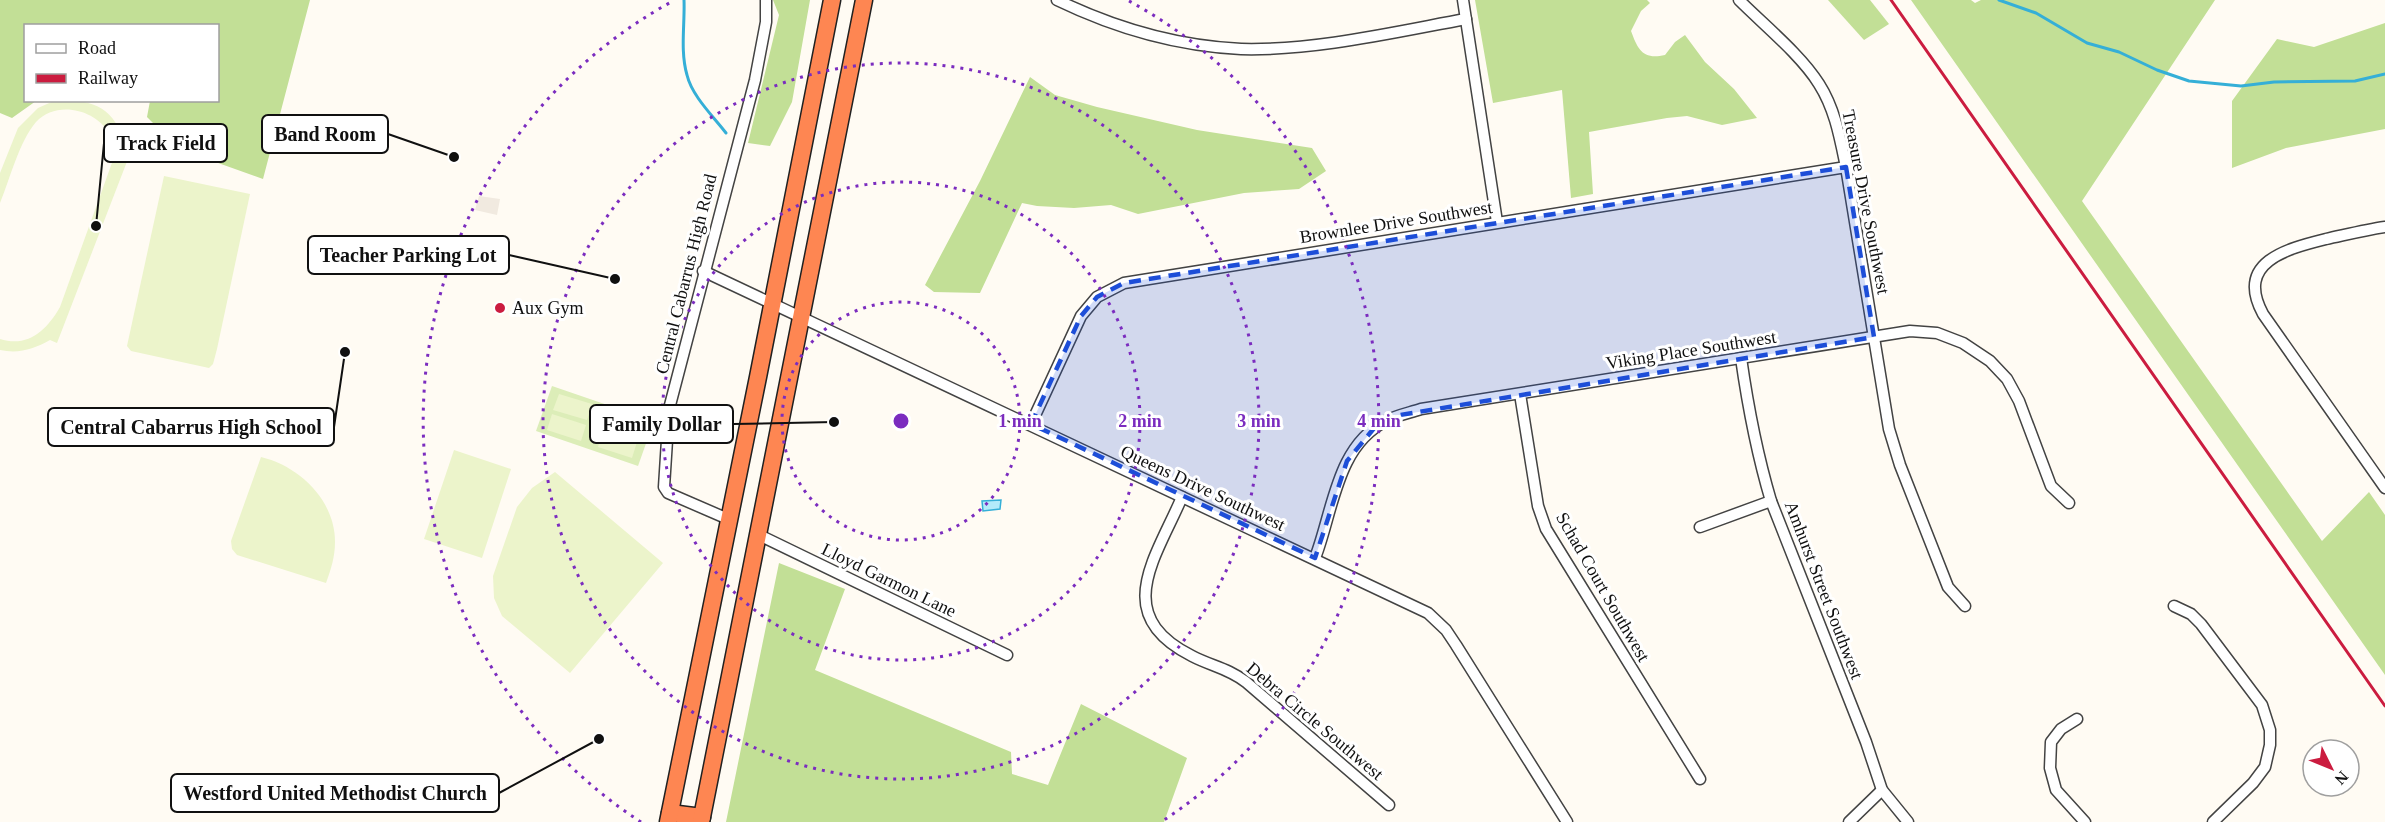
<svg xmlns="http://www.w3.org/2000/svg" width="2385" height="822" viewBox="0 0 2385 822" font-family="Georgia,serif">
  <rect width="100%" height="100%" fill="#fffbf3"/>
  <polygon fill="#dcedb8" points="552,386 654,421 638,466 536,431"/>
  <g fill="#c2df96">
    <polygon points="0,0 310,0 263,179 179,149 147,117 150,101 218,100 218,26 26,26 26,100 36,101 12,118 0,113"/>
    <polygon points="773,0 810,0 792,102 770,146 748,143 779,15"/>
    <path d="M1475,0H1647L1650,3L1641,11L1631,31C1638,50 1643,60 1665,55L1675,42L1685,35L1705,62L1734,89L1757,118L1722,125L1687,116L1667,118L1589,132L1593,194L1571,198L1562,90L1493,103Z"/>
    <polygon points="1828,0 1870,0 1889,24 1864,40"/>
    <polygon points="1911,0 1971,0 1975,3 1981,0 2215,0 2082,201 2322,541 2369,492 2385,515 2385,675"/>
    <polygon points="2385,23 2385,129 2286,148 2232,168 2232,101 2277,39 2314,47"/>
    <polygon points="1030,77 1055,95 1097,107 1197,130 1312,148 1326,171 1299,189 1244,193 1138,214 1111,205 1074,208 1037,206 1022,203 980,293 934,292 925,285 980,181"/>
    <polygon points="779,563 845,589 815,670 1011,752 1012,774 1048,785 1081,704 1187,758 1164,822 726,822"/>
  </g>
  <g fill="#ecf4cb">
    <path d="M56,100C90,100 111,104 124,140L129,129L138,133L57,343L50,340C34,349 19,354 0,350V339C28,348 47,330 60,307L113,160C113,151 114,141 109,133C95,109 56,100 36,122C19,142 10,179 0,203V173L18,128L38,108Z"/>
    <polygon points="164,176 250,194 217,349 213,364 209,368 131,351 127,346"/>
    <polygon points="559,394 592,404 587,420 553,410"/>
    <polygon points="552,414 586,425 581,441 547,430"/>
    <polygon points="603,431 637,442 632,458 598,447"/>
    <polygon points="454,450 511,469 482,558 424,539"/>
    <path d="M261,457C299,466 335,500 335,542C335,557 331,569 326,583L237,555L232,549L231,541Z"/>
    <polygon points="555,472 663,563 570,673 502,616 494,598 493,576 517,507 532,488"/>
  </g>
  <polygon fill="#f1eae0" points="479,196 500,199 497,215 475,210"/>
  <polygon fill="#b3ebfa" stroke="#35afd7" stroke-width="1.5" points="1001,500 1000,509 983,511 982,501"/>
  <g fill="none" stroke-linecap="round" stroke-linejoin="round">
    <g stroke="#35afd7" stroke-width="3">
      <path d="M684,0C685,24 680,51 687,75C692,96 713,116 726,133"/>
      <polyline points="1999,0 2036,13 2087,43 2119,52 2157,70 2189,81 2241,86 2274,82 2355,81 2385,74"/>
    </g>
    <g stroke="#434343" stroke-width="13">
      <g id="minor">
        <path d="M1057,0C1115,28 1176,46 1241,49C1314,51 1395,32 1466,19"/>
        <polyline points="1463,0 1497,222"/>
        <path d="M1739,0C1764,25 1801,55 1819,84C1835,109 1840,138 1846,167L1889,429L1900,465L1948,587L1965,606"/>
        <path d="M2385,227C2365,230 2345,235 2326,239C2286,249 2235,262 2263,314L2385,488"/>
        <polyline points="703,271 1428,613 1446,630 1456,645 1567,822"/>
        <path d="M1741,358C1748,407 1757,454 1771,501L1866,742L1882,790L1908,822"/>
        <polyline points="1520,394 1538,506 1546,529 1700,779"/>
        <polyline points="1031,424 1081,316 1097,297 1124,283 1846,167"/>
        <path d="M1182,497C1156,558 1110,615 1192,656C1211,666 1228,668 1246,682L1389,805"/>
        <polyline points="728,519 668,493 664,487 669,409 755,80 766,22 766,0"/>
        <polyline points="1700,527 1771,501"/>
        <polyline points="757,534 1007,655"/>
        <path d="M1315,558C1333,512 1336,446 1386,421C1397,415 1409,413 1421,409L1910,331L1937,333L1963,343L1990,361L2007,379L2019,401L2051,486L2069,503"/>
        <polyline points="2174,606 2191,614 2201,624 2262,705 2270,730 2270,745 2265,767 2253,783 2213,822"/>
        <polyline points="2077,719 2061,729 2051,742 2050,768 2056,790 2085,822"/>
        <polyline points="1849,822 1882,790"/>
      </g>
    </g>
    <g stroke="#212121" stroke-width="19">
      <g id="highway">
        <polyline points="670,813 702,817"/>
        <polyline points="668,822 758,377 832,0"/>
        <polyline points="701,822 864,0"/>
      </g>
    </g>
    <use href="#minor" stroke="#fff" stroke-width="10"/>
    <use href="#highway" stroke="#fe8652" stroke-width="16"/>
    <polyline stroke="#cb1c3f" stroke-width="3" points="1891,0 2385,706"/>
  </g>
  <path fill="#1d4ed8" fill-opacity="0.2" stroke="#1d4ed8" stroke-width="4.5" stroke-dasharray="12 8" stroke-linejoin="round" d="M1846,167L1874,337L1400,415L1375,427L1347,461L1315,558L1031,424L1081,316L1097,297L1124,283Z"/>
  <g fill="none" stroke="#7b2cbf" stroke-width="3" stroke-dasharray="3 6">
    <circle cx="901" cy="421" r="119"/>
    <circle cx="901" cy="421" r="239"/>
    <circle cx="901" cy="421" r="358"/>
    <path d="M641 822A478 478 0 0 1 673 1M1129 1A478 478 0 0 1 1161 822"/>
  </g>
  <circle fill="#cb1c3f" stroke="#fff" stroke-width="2" cx="500" cy="308" r="6"/>
  <g text-anchor="middle" stroke-width="6" stroke-linejoin="round" paint-order="stroke">
    <g font-size="18" fill="#101010" stroke="#fff">
      <text transform="translate(1866 202) rotate(79)" y="6">Treasure Drive Southwest</text>
      <text transform="translate(1396 222) rotate(-9)" y="6">Brownlee Drive Southwest</text>
      <text transform="translate(686 274) rotate(-76)" y="6">Central Cabarrus High Road</text>
      <text transform="translate(1691 350) rotate(-9)" y="6">Viking Place Southwest</text>
      <text transform="translate(1203 488) rotate(25)" y="6">Queens Drive Southwest</text>
      <text transform="translate(889 580) rotate(26)" y="6">Lloyd Garmon Lane</text>
      <text transform="translate(1603 587) rotate(60)" y="6">Schad Court Southwest</text>
      <text transform="translate(1824 590) rotate(69)" y="6">Amhurst Street Southwest</text>
      <text transform="translate(1315 721) rotate(40)" y="6">Debra Circle Southwest</text>
    </g>
    <g font-size="18" fill="#101010" stroke="#fff" text-anchor="start">
      <text x="512" y="314">Aux Gym</text>
    </g>
  </g>
  <circle cx="901" cy="421" r="9" fill="#7b2cbf" stroke="#fff" stroke-width="3"/>
  <g font-size="18" text-anchor="middle" font-weight="bold" fill="#7b2cbf" stroke="#fff" stroke-width="6" stroke-linejoin="round" paint-order="stroke">
    <text x="1020" y="427">1 min</text>
    <text x="1140" y="427">2 min</text>
    <text x="1259" y="427">3 min</text>
    <text x="1379" y="427">4 min</text>
  </g>
  <path fill="none" stroke="#101010" stroke-width="2" d="M454 157L388 134M96 226L104 143M615 279L509 255M834 422L733 424M345 352L334 427M599 739L499 793"/>
  <g fill="#101010" stroke="#fff" stroke-width="2">
    <circle cx="454" cy="157" r="6"/>
    <circle cx="96" cy="226" r="6"/>
    <circle cx="615" cy="279" r="6"/>
    <circle cx="834" cy="422" r="6"/>
    <circle cx="345" cy="352" r="6"/>
    <circle cx="599" cy="739" r="6"/>
  </g>
  <g fill="#fff" stroke="#101010" stroke-width="2">
    <rect x="262" y="115" width="126" height="38" rx="6"/>
    <rect x="104" y="124" width="123" height="38" rx="6"/>
    <rect x="308" y="236" width="201" height="38" rx="6"/>
    <rect x="590" y="405" width="143" height="38" rx="6"/>
    <rect x="48" y="408" width="286" height="38" rx="6"/>
    <rect x="171" y="774" width="328" height="38" rx="6"/>
  </g>
  <g font-size="20" text-anchor="middle" font-weight="bold" fill="#101010">
    <text x="325" y="141">Band Room</text>
    <text x="166" y="150">Track Field</text>
    <text x="408" y="262">Teacher Parking Lot</text>
    <text x="662" y="431">Family Dollar</text>
    <text x="191" y="434">Central Cabarrus High School</text>
    <text x="335" y="800">Westford United Methodist Church</text>
  </g>
  <rect x="24" y="24" width="195" height="78" fill="#ffffff" stroke="#9f9f9f" stroke-width="1.5"/>
  <rect x="36" y="44" width="30" height="9" fill="#ffffff" stroke="#9f9f9f" stroke-width="1.5"/>
  <text x="78" y="54" font-size="18" fill="#101010">Road</text>
  <rect x="36" y="74" width="30" height="9" fill="#cb1c3f" stroke="#9f9f9f" stroke-width="1.5"/>
  <text x="78" y="84" font-size="18" fill="#101010">Railway</text>
  <g transform="translate(2331 768) rotate(133)"><circle r="28" fill="#ffffff" stroke="#9f9f9f" stroke-width="1.5"/>
  <path d="M0-4.5L10 22L0 15L-10 22Z" fill="#cb1c3f"/>
  <text y="-9" font-size="16" font-weight="bold" text-anchor="middle" fill="#101010">N</text>
  </g>
</svg>
